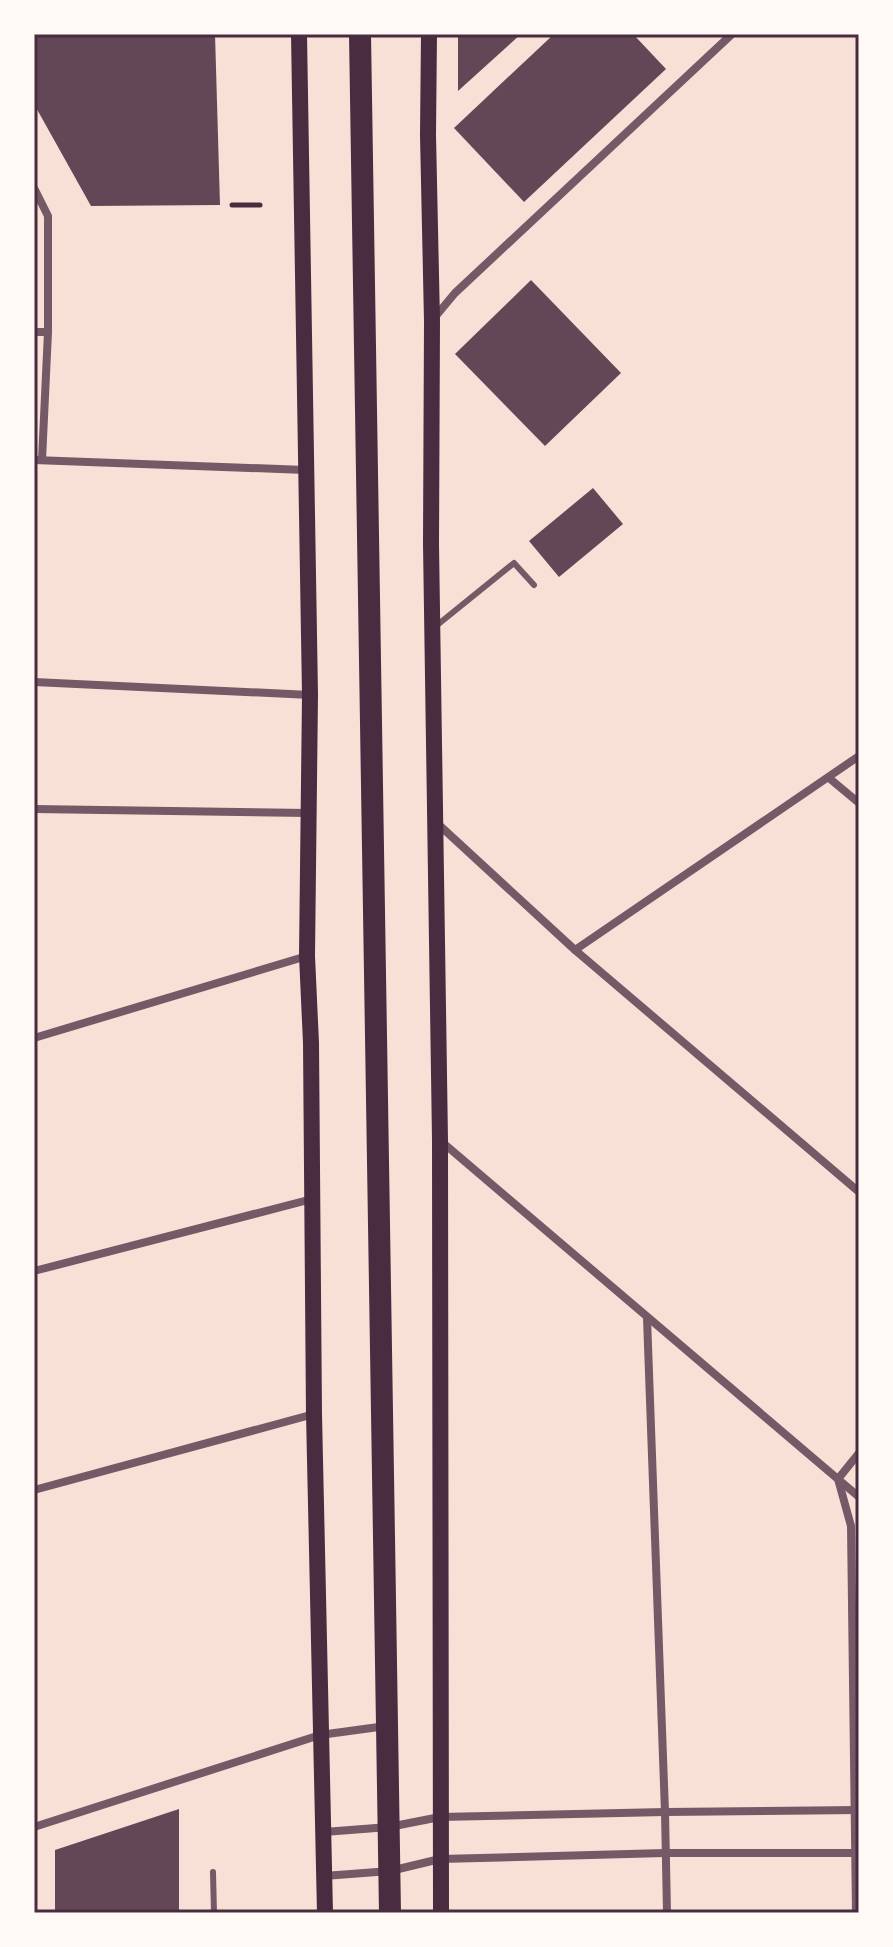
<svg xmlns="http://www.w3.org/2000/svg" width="893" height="1947" viewBox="0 0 893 1947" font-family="'Sofia Sans Condensed',sans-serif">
  <rect width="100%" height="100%" fill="#f7e1d7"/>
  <g fill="#644757">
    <polygon points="34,34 215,34 220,205 91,206 34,104"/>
    <polygon points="458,34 521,34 458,91"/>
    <polygon points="554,34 633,34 666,69 524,202 454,128"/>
    <polygon points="531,280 621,373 545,446 455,354"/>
    <polygon points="593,488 623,524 559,577 529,541"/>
    <polygon points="179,1809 179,1913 55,1913 55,1850"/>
  </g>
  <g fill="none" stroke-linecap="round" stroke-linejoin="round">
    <polyline stroke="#4a2c40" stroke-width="5" points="232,205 260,205"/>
    <g stroke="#755966" stroke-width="6">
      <polyline points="436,626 514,563 534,585"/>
      <polyline points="213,1872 214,1913"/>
    </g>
    <g stroke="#755966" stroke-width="8">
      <polyline points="34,188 48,216 48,332 42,460"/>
      <polyline points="435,317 455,293 732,34"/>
      <polyline points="34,332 48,332"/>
      <polyline points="34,460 305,470"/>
      <polyline points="34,682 310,695"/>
      <polyline points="829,778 859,803"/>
      <polyline points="34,809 308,813"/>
      <polyline points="438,824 575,950 859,1192"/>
      <polyline points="575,950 859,756"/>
      <polyline points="34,1038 307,956"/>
      <polyline points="442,1142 859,1497"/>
      <polyline points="34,1271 312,1199"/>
      <polyline points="647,1318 665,1812 667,1913"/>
      <polyline points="34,1490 314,1414"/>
      <polyline points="34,1827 320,1735 386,1726"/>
      <polyline points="324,1832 389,1827 440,1817 665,1812 859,1810"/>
      <polyline points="324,1876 390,1871 440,1859 665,1853 859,1853"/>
      <polyline points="856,1913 851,1526 838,1479 859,1453"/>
    </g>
    <g stroke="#4a2c40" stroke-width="16">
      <polyline points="299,34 310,695 307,956 311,1043 314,1414 325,1913"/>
      <polyline points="429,34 428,135 432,321 431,544 440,1140 441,1913"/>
    </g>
    <polyline stroke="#4a2c40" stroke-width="22" points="360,34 390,1913"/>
  </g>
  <rect width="893" height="1947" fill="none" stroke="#fffaf5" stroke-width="72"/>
  <rect x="36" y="36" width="821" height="1875" fill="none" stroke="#4a2c40" stroke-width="3"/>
</svg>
